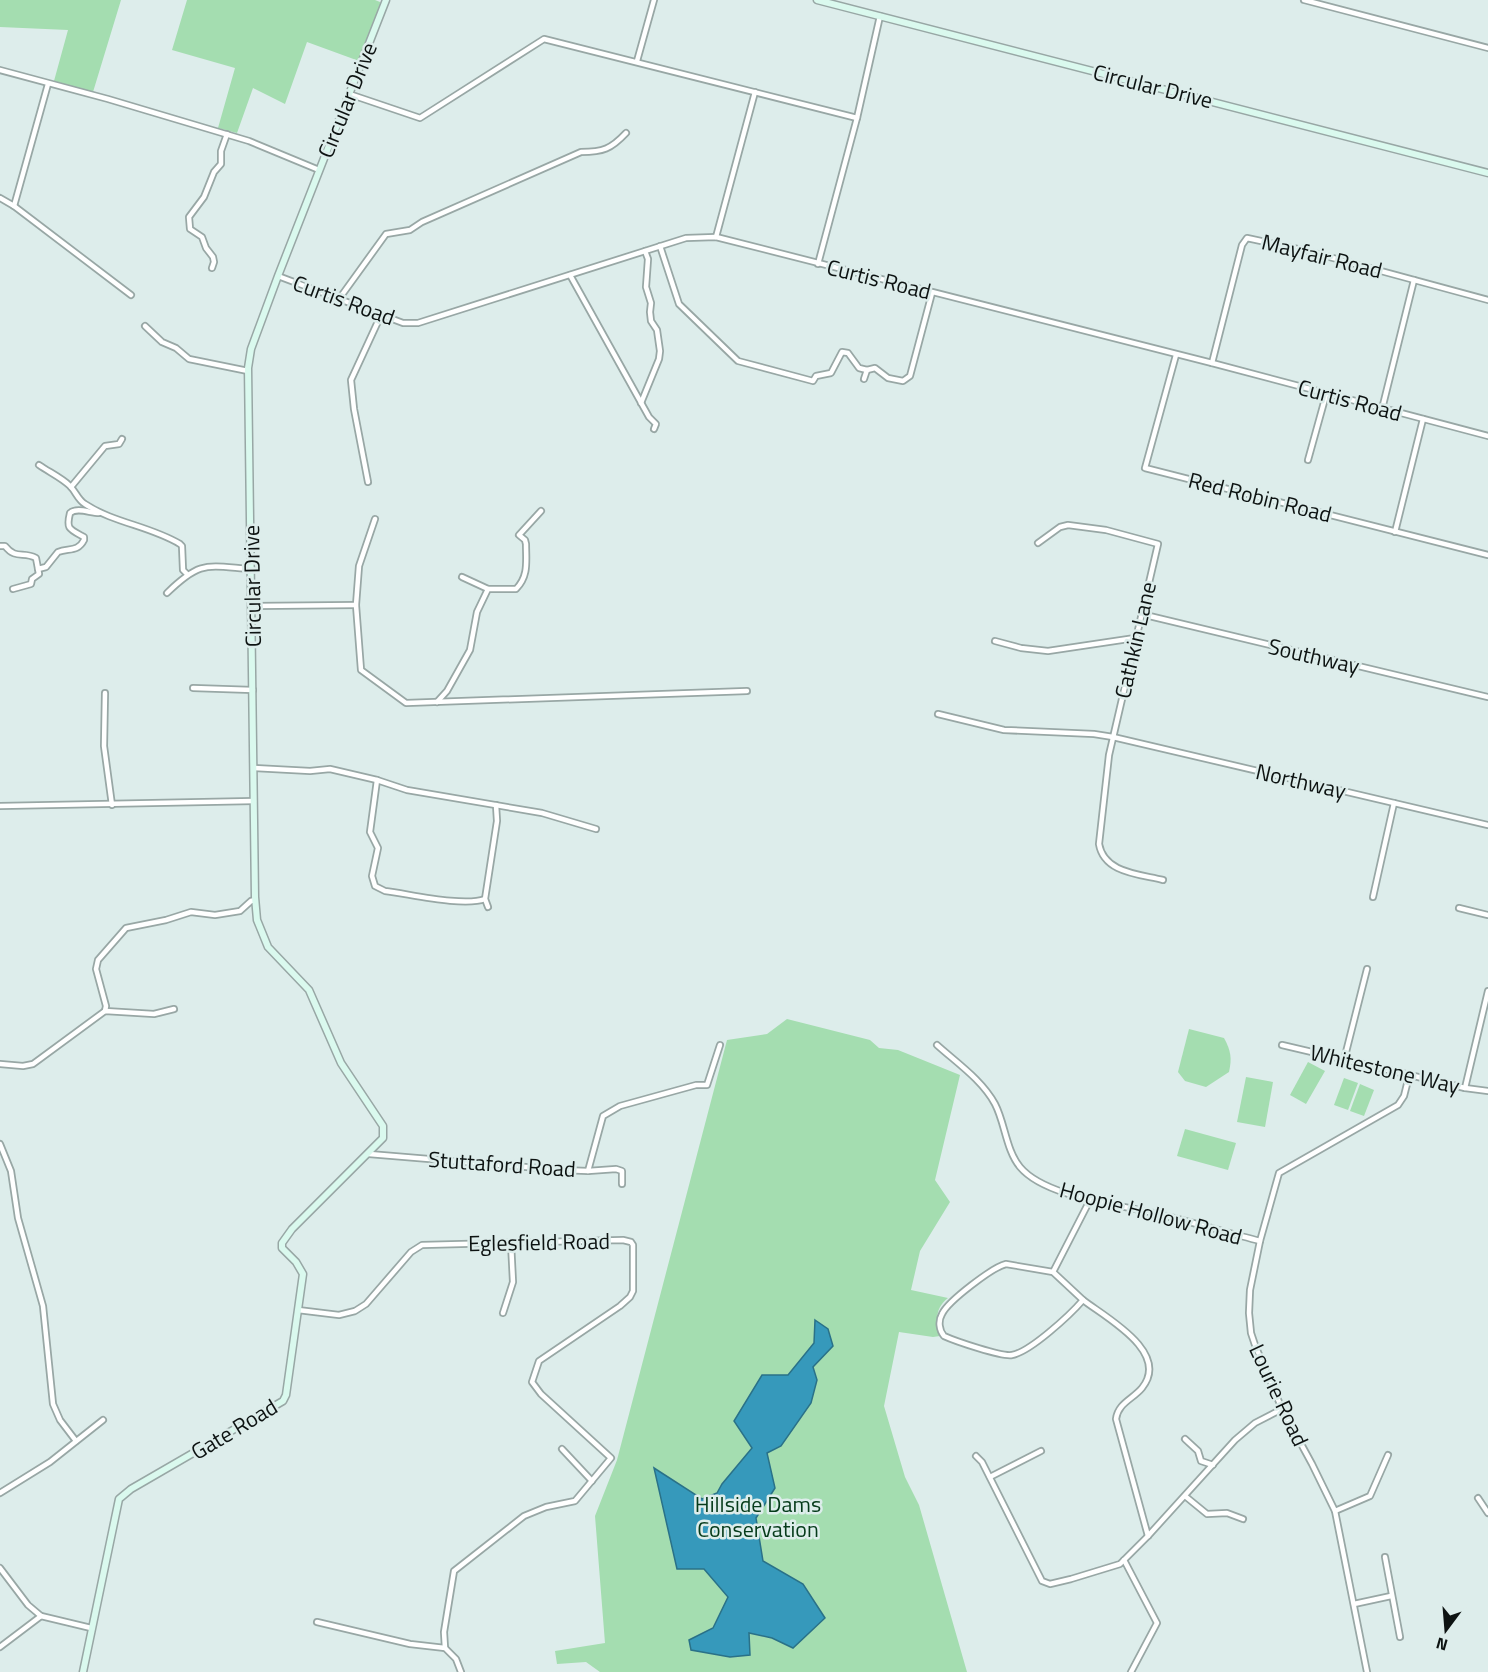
<svg xmlns="http://www.w3.org/2000/svg" width="1488" height="1672" viewBox="0 0 1488 1672" font-family="'Titillium Web',sans-serif">
  <rect width="100%" height="100%" fill="#ddedeb"/>
  <g fill="#a4ddb0">
    <polygon points="0,0 121,0 93,92 54,81 68,30 0,27"/>
    <polygon points="187,0 375,0 380,2 382,7 359,61 307,42 285,104 253,88 237,133 218,128 235,68 172,50"/>
    <path d="M787,1019L870,1040L879,1048L898,1050L960,1075L935,1180L950,1202L920,1251L911,1290L948,1298C936,1307 936,1318 939,1332L941,1334L940,1336L933,1337L899,1332L884,1406L905,1477L919,1505L967,1672H600L586,1662L557,1664L555,1651L605,1643L595,1516L617,1460L727,1040L767,1034Z"/>
    <path d="M1189,1029L1224,1038C1231,1051 1232,1058 1229,1072L1206,1087L1185,1081L1178,1072Z"/>
    <polygon points="1308,1062 1325,1071 1306,1104 1290,1095"/>
    <polygon points="1246,1077 1273,1082 1265,1127 1237,1122"/>
    <polygon points="1344,1078 1358,1083 1348,1110 1334,1105"/>
    <polygon points="1360,1084 1374,1090 1364,1116 1350,1111"/>
    <polygon points="1185,1129 1236,1143 1228,1170 1177,1156"/>
  </g>
  <polygon fill="#3699bb" stroke="#2a7188" stroke-width="1.5" points="815,1320 828,1329 833,1346 813,1367 817,1380 811,1403 781,1446 767,1453 775,1488 756,1518 763,1561 803,1584 825,1618 793,1648 772,1638 749,1633 750,1655 730,1657 691,1650 689,1640 713,1628 728,1597 704,1569 677,1569 654,1468 702,1499 717,1493 722,1484 752,1448 734,1421 762,1375 788,1375 814,1343"/>
  <g fill="none" stroke-linecap="round" stroke-linejoin="round">
    <g stroke="#98a7a5" stroke-width="8">
      <g id="street">
        <polyline points="1304,0 1488,48"/>
        <polyline points="637,61 654,0"/>
        <polyline points="0,70 108,99 249,141 319,170"/>
        <polyline points="349,94 420,118 544,39 857,118"/>
        <polyline points="0,198 14,206 131,295"/>
        <polyline points="14,206 48,84"/>
        <polyline points="716,237 755,92"/>
        <polyline points="660,246 679,304 738,361 813,381 816,376 831,373 842,352 848,353 859,368 867,370"/>
        <polyline points="818,264 857,118 880,16"/>
        <polyline points="212,268 214,262 213,257 206,248 202,237 190,229 189,217 204,197 214,172 221,164 221,151 227,134"/>
        <polyline points="570,275 649,417 656,424 654,429"/>
        <polyline points="278,276 403,323 418,323 686,238 716,237 1212,363 1488,436"/>
        <path d="M339,299L386,234L410,230L422,222L581,152C603,152 611,149 626,133"/>
        <polyline points="145,326 162,342 176,348 189,359 248,371"/>
        <polyline points="1176,355 1145,468 1488,555"/>
        <polyline points="1212,363 1242,245 1247,238 1307,251 1488,300"/>
        <polyline points="864,379 867,370 875,368 888,378 903,381 910,376 932,293"/>
        <polyline points="641,403 659,359 660,351 657,330 651,321 650,312 651,303 646,287 648,259 645,251"/>
        <polyline points="1382,409 1414,280"/>
        <polyline points="1308,460 1326,395"/>
        <path d="M39,465C49,472 62,478 70,486C76,492 78,500 85,504C114,523 150,526 180,544L182,546L183,570L187,574"/>
        <polyline points="368,482 354,409 351,380 381,315"/>
        <polyline points="71,487 105,446 119,444 122,439"/>
        <polyline points="375,519 359,566 356,605 361,670 406,703 747,691"/>
        <polyline points="1395,532 1423,419"/>
        <path d="M1038,543L1060,527L1068,525L1106,530L1158,544L1109,755L1099,844C1104,873 1139,874 1163,880"/>
        <path d="M0,546H5C16,560 23,551 36,558L39,574L32,579L31,584L13,589"/>
        <path d="M38,569L46,567L58,552C69,548 78,552 84,540V537C69,529 66,529 70,513C77,507 90,513 99,513"/>
        <polyline points="462,577 488,589"/>
        <path d="M167,593C201,560 206,566 252,569"/>
        <polyline points="252,606 356,605"/>
        <polyline points="1141,614 1488,697"/>
        <polyline points="995,641 1021,648 1048,651 1135,638"/>
        <polyline points="193,688 253,690"/>
        <polyline points="105,693 104,746 112,805"/>
        <path d="M437,702L447,691L470,650L477,612L488,589H516C529,576 526,561 526,544L525,540L519,535L541,511"/>
        <polyline points="938,714 1004,730 1094,734 1113,737 1488,825"/>
        <polyline points="254,768 310,771 330,769 377,780 407,790 542,813 596,829"/>
        <path d="M377,780L370,832L378,848L372,876L375,886L385,891C410,894 463,907 485,899"/>
        <polyline points="0,806 254,801"/>
        <polyline points="1373,897 1394,803"/>
        <polyline points="488,907 485,899 497,821 496,805"/>
        <polyline points="1459,908 1488,915"/>
        <polyline points="105,1011 106,1006 96,969 98,960 126,928 166,920 191,912 215,915 240,911 251,901 255,900"/>
        <path d="M937,1045C957,1063 982,1080 995,1104C1005,1123 1006,1150 1020,1167C1045,1197 1117,1204 1153,1213C1189,1221 1224,1232 1260,1241"/>
        <polyline points="1282,1045 1465,1088 1488,1091"/>
        <polyline points="1344,1060 1367,969"/>
        <polyline points="0,1064 23,1066 33,1064 105,1011 154,1014 174,1009"/>
        <polyline points="1465,1088 1488,991"/>
        <polyline points="0,1144 11,1171 18,1218 43,1306 53,1404 60,1420 76,1441"/>
        <polyline points="369,1154 562,1170 588,1171 616,1169 622,1171 622,1184"/>
        <polyline points="588,1171 603,1116 620,1106 696,1085 707,1085 720,1045"/>
        <path d="M1006,1264L1053,1272L1083,1300C1070,1315 1030,1352 1012,1355C1002,1357 955,1341 944,1336C939,1330 938,1321 942,1314C948,1301 993,1267 1006,1264Z"/>
        <polyline points="1053,1272 1090,1200"/>
        <path d="M1083,1300C1105,1317 1171,1352 1142,1388C1133,1399 1118,1403 1116,1419L1148,1536"/>
        <polyline points="298,1310 339,1315 355,1311 366,1304 411,1252 422,1245 623,1240 631,1242 633,1245 633,1291 630,1297 620,1306 539,1361 532,1382 541,1394 611,1458 575,1501 546,1507 524,1516 454,1571 444,1632 445,1648"/>
        <polyline points="503,1313 513,1282 511,1243"/>
        <polyline points="1185,1439 1198,1451 1201,1461 1213,1465"/>
        <polyline points="562,1449 592,1481"/>
        <polyline points="976,1456 982,1462 1042,1581 1050,1584 1071,1579 1120,1564 1148,1536 1235,1440 1255,1423 1282,1409"/>
        <polyline points="990,1477 1041,1451"/>
        <polyline points="0,1493 50,1462 103,1420"/>
        <polyline points="1185,1496 1207,1514 1227,1513 1243,1519"/>
        <polyline points="1478,1498 1488,1513"/>
        <polyline points="1335,1511 1370,1496 1388,1455"/>
        <polyline points="1385,1557 1400,1637"/>
        <polyline points="1124,1560 1157,1623 1131,1672"/>
        <polyline points="0,1568 28,1605 41,1616"/>
        <polyline points="1354,1604 1391,1596"/>
        <polyline points="317,1622 410,1644 445,1648 456,1659 461,1672"/>
        <polyline points="0,1647 41,1616 91,1628"/>
        <polyline points="1367,1672 1335,1511 1312,1464 1282,1409 1255,1345 1251,1333 1249,1313 1250,1290 1260,1241 1279,1173 1398,1105 1404,1096 1409,1076"/>
      </g>
    </g>
    <g stroke="#98a7a5" stroke-width="9">
      <g id="secondary">
        <polyline points="817,0 1488,173"/>
        <polyline points="83,1672 119,1499 131,1489 283,1401 286,1395 303,1274 296,1262 282,1248 282,1243 292,1229 383,1138 383,1126 341,1063 309,990 268,947 257,920 255,897 248,368 251,349 278,276 386,0"/>
      </g>
    </g>
    <use href="#street" stroke="#fff" stroke-width="4.5"/>
    <use href="#secondary" stroke="#daf9ee" stroke-width="6"/>
  </g>
  <g text-anchor="middle" stroke-width="5" stroke-linejoin="round" paint-order="stroke">
    <g font-size="22" fill="#0d1312" stroke="#ddedeb">
      <text transform="translate(1153 86) rotate(14)" y="8">Circular Drive</text>
      <text transform="translate(347 100) rotate(-68)" y="8">Circular Drive</text>
      <text transform="translate(1322 256) rotate(14)" y="8">Mayfair Road</text>
      <text transform="translate(879 279) rotate(14)" y="8">Curtis Road</text>
      <text transform="translate(344 300) rotate(20)" y="8">Curtis Road</text>
      <text transform="translate(1350 400) rotate(15)" y="8">Curtis Road</text>
      <text transform="translate(1260 497) rotate(14)" y="8">Red Robin Road</text>
      <text transform="translate(252 586) rotate(-91)" y="8">Circular Drive</text>
      <text transform="translate(1135 640) rotate(-77)" y="8">Cathkin Lane</text>
      <text transform="translate(1314 656) rotate(13)" y="8">Southway</text>
      <text transform="translate(1301 781) rotate(13)" y="8">Northway</text>
      <text transform="translate(1385 1069) rotate(13)" y="8">Whitestone Way</text>
      <text transform="translate(502 1164) rotate(4)" y="8">Stuttaford Road</text>
      <text transform="translate(1151 1213) rotate(15)" y="8">Hoopie Hollow Road</text>
      <text transform="translate(539 1242) rotate(-1)" y="8">Eglesfield Road</text>
      <text transform="translate(1279 1395) rotate(65)" y="8">Lourie Road</text>
      <text transform="translate(234 1429) rotate(-31)" y="8">Gate Road</text>
    </g>
    <g font-size="22" fill="#053b1a" stroke="#ddedeb">
      <text x="758" y="1512">Hillside Dams<tspan x="758" dy="25">Conservation</tspan></text>
    </g>
  </g>
  <g transform="translate(1446 1630) rotate(196)" stroke="#ddedeb" stroke-width="4.5" paint-order="stroke">
  <path d="M0-4.5L10 22L0 15L-10 22Z" fill="#0d1312"/>
  <text y="-9" font-size="16" font-weight="bold" text-anchor="middle" fill="#0d1312">N</text>
  </g>
</svg>
